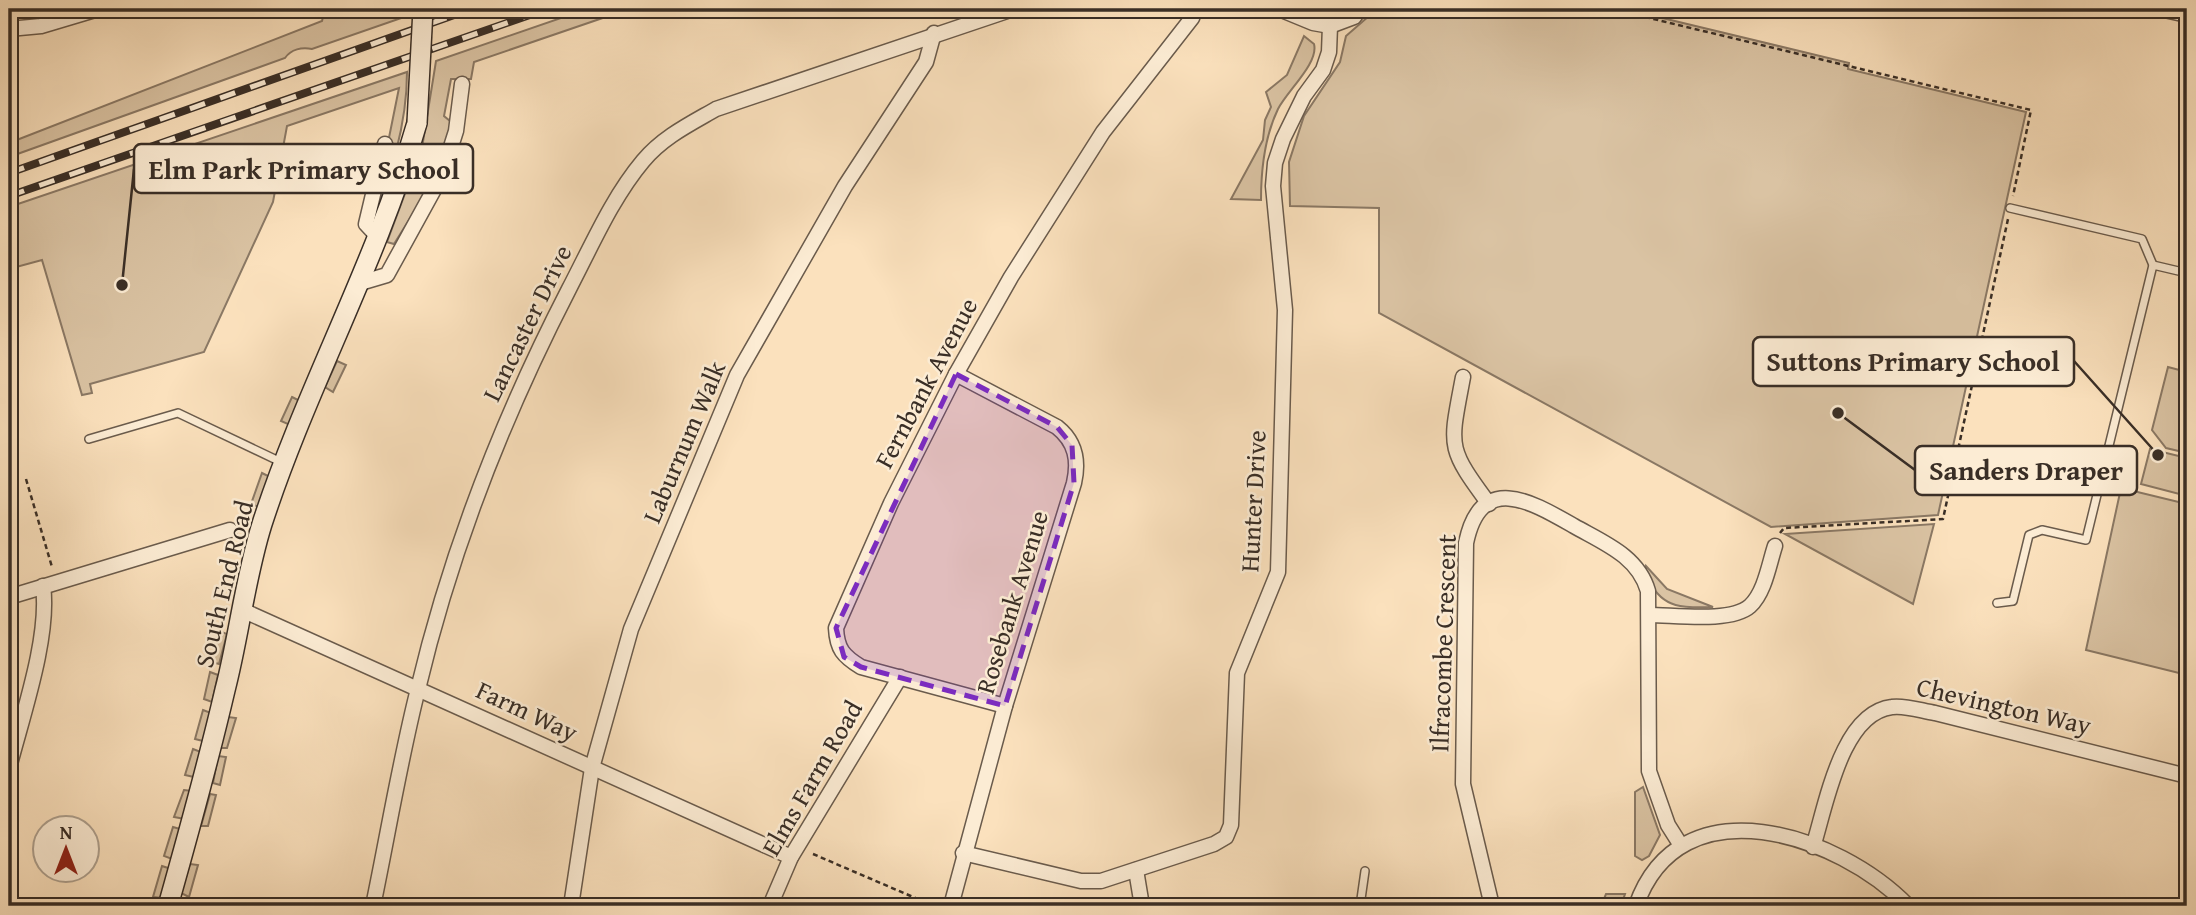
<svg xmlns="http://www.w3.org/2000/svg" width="2196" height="915" viewBox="0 0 2196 915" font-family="'Gentium Book Plus',serif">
  <rect width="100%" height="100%" fill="#fbe1bd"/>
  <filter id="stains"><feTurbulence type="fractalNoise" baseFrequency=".00286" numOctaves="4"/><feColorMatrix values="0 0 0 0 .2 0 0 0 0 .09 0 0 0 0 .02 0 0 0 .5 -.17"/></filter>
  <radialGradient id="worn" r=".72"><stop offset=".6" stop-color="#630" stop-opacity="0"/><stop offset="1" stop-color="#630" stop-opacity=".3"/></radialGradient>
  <g fill="#dac3a3" stroke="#8a7864" stroke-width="2">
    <path d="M325,9H411L410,15L312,49C302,47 291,49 285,58L9,157V143L322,21Z"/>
    <polygon points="587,9 629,9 474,62 471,79 451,79 444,116 450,121 450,128 436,177 394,244 387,242 422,148 436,61"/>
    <polygon points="1377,9 1625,9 1849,63 1848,69 2026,112 1938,515 1771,527 1379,313 1379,208 1290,206 1289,162 1304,116 1340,62 1346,36"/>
    <path d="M1304,36L1314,44C1319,63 1287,91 1278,109C1264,138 1261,169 1261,200L1231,199L1263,140L1265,120L1271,107L1266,92L1287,75Z"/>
    <path d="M407,72C407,127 390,176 371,227L399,88L287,126L273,202L204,352L90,384L92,393L82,395L42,260L9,269V207Z"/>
    <polygon points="337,361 346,365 333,392 325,387"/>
    <polygon points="2168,367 2187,372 2187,453 2166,448 2152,430"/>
    <polygon points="292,397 300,401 290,425 281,421"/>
    <polygon points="2150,449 2187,458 2187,496 2141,484"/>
    <polygon points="262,473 270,477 259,507 251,504"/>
    <polygon points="2121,488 2187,504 2187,675 2086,650"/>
    <polygon points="1934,524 1913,604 1785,534"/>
    <path d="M1646,566L1667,589L1713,607C1685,608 1663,609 1650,582C1647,576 1645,574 1646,566Z"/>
    <polygon points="219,631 227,634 219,664 212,662"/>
    <polygon points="210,672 218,675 212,702 204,699"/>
    <polygon points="203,710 211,713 203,741 195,739"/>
    <polygon points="228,717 236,718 227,748 220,748"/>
    <polygon points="193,749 201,752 194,777 185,775"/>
    <polygon points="218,756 226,757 220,785 213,783"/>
    <polygon points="1643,787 1660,835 1649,856 1642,860 1635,856 1635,792"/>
    <polygon points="184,790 192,791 185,819 174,817"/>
    <polygon points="210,794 216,795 208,826 201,826"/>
    <polygon points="173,827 180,829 172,859 164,856"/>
    <polygon points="190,864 198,865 189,897 181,893"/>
    <polygon points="162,866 171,869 162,898 153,897"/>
    <polygon points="1606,894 1625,894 1621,906 1601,906"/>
  </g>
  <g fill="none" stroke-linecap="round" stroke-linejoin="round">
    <g stroke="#6a5b4c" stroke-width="10">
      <g id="lane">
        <polyline points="2010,208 2142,239 2153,265"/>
        <polyline points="89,439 178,413 283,463"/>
        <polyline points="1997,603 2013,601 2029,535 2042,530 2086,540 2153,265 2187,273"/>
        <polyline points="1360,906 1365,871"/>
      </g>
    </g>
    <g stroke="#6a5b4c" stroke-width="17">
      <g id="street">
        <polyline points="1279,9 1313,23 1330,26"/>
        <polyline points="2160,9 2187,15"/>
        <polyline points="1330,26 1354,17 1360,9"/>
        <polyline points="9,29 41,26 98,9"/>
        <polyline points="379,238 366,224 385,144"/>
        <polyline points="360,283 387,275 442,175 456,131 462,84"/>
        <path d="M1463,377C1450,447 1446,446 1489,504"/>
        <polyline points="9,597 230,530"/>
        <polyline points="242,610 791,857"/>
        <path d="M1649,615C1675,615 1731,623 1750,606C1765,592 1769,564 1775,546"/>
        <path d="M1005,706L861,667C843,656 837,649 836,628L891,503L956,374L1011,277L1103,132L1192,18L1195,9"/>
        <path d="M9,768C22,717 50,637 43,586"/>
        <path d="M1813,847C1826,806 1841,713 1892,707C1905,705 1922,711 1935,713L2187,776"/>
        <polyline points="963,853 1081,881 1101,881 1214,844 1226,837 1231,825 1237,673 1278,572 1285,310 1273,186 1275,163 1283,139 1304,96 1323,70 1329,52 1330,26"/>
        <polyline points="1136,870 1142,906"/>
        <path d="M373,906C388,834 400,760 418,689C451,550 504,415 569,289C592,245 612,198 643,161C663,137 690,124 716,109L1013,9"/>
        <polyline points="571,906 592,768 631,629 737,375 845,186 926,62 934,33"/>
        <polyline points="770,906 791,857 900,677"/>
        <path d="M951,906L1005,706L1074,483C1079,461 1076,442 1057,427L956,374"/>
        <path d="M1492,906L1463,784L1466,543C1481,471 1532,502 1574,526C1604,543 1638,556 1648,591L1649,771L1668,825L1680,844"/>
        <path d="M1636,906C1680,780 1839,835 1908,906"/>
      </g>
    </g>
    <g stroke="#392e26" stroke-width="22">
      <path id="secondary" d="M168,906C188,835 208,763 225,690C239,636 245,578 262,524C306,388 377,262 417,123"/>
    </g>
    <g stroke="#392e26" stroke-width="2.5" stroke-dasharray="5 3.5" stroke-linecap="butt">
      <polyline points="1612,9 2031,110 2013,196"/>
      <polyline points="2181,328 2187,330"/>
      <polyline points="26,479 52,567"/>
      <polyline points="1780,533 1784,528 1943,519 2008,219"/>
      <polyline points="813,854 934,906"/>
    </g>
    <use href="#lane" stroke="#fcecd4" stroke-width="7"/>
    <use href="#street" stroke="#fcecd4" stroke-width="14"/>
    <use href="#secondary" stroke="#fcecd4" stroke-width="19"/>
    <g stroke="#392e26" stroke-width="8">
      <g id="rail">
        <polyline points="9,173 471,9"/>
        <polyline points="9,196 547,9"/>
      </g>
    </g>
    <use href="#rail" stroke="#fcecd4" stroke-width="5" stroke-dasharray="16" stroke-linecap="butt"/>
    <g stroke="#392e26" stroke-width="22" stroke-linecap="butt">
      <polyline id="secondary-bridge" points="417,123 423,9"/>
    </g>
    <use href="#secondary-bridge" stroke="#fcecd4" stroke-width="19"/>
  </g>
  <path fill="#7b2cbf" fill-opacity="0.2" stroke="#7b2cbf" stroke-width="5" stroke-dasharray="14 9" stroke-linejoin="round" d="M956,374L1057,427L1072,445L1074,483L1005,706L861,667L844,657L836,628Z"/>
  <g text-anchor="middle" stroke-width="5" stroke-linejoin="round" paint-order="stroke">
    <g font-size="26" fill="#392e26" stroke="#fcecd4">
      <text transform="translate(527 323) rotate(-64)" y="9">Lancaster Drive</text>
      <text transform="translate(926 383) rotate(-62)" y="9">Fernbank Avenue</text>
      <text transform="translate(684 442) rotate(-67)" y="9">Laburnum Walk</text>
      <text transform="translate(1253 501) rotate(-87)" y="9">Hunter Drive</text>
      <text transform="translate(224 584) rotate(-76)" y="9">South End Road</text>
      <text transform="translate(1012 602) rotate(-73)" y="9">Rosebank Avenue</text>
      <text transform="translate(1443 643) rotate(-88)" y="9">Ilfracombe Crescent</text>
      <text transform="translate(2004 706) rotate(13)" y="9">Chevington Way</text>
      <text transform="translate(527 711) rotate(25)" y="9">Farm Way</text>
      <text transform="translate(812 778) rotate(-60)" y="9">Elms Farm Road</text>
    </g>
  </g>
  <path fill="none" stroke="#392e26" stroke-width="2.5" d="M122 285L134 169M2158 455L2074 361M1838 413L1915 470"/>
  <g fill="#392e26" stroke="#fcecd4" stroke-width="2.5">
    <circle cx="122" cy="285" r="7"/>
    <circle cx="2158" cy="455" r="7"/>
    <circle cx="1838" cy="413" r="7"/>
  </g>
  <g fill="#fcecd4" stroke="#392e26" stroke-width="2.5">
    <rect x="134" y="144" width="339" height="49" rx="7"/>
    <rect x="1753" y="337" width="321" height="49" rx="7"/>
    <rect x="1915" y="446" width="222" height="49" rx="7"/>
  </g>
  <g font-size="28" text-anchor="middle" font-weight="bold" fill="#392e26">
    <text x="304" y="179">Elm Park Primary School</text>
    <text x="1913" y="371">Suttons Primary School</text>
    <text x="2026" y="480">Sanders Draper</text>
  </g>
  <rect width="2196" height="915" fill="none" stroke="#fbe1bd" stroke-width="35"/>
  <rect x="10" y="10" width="2175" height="894" fill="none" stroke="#392e26" stroke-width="3.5"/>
  <rect x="18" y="18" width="2161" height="880" fill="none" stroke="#392e26" stroke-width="2"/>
  <g transform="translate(66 849)"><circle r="33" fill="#fcecd4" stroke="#aea08e" stroke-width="2"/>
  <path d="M0-5L12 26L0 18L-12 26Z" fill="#8f2418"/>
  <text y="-10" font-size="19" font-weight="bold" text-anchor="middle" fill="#392e26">N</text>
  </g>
  <rect width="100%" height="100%" filter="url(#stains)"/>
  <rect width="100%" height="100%" fill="url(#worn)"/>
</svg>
